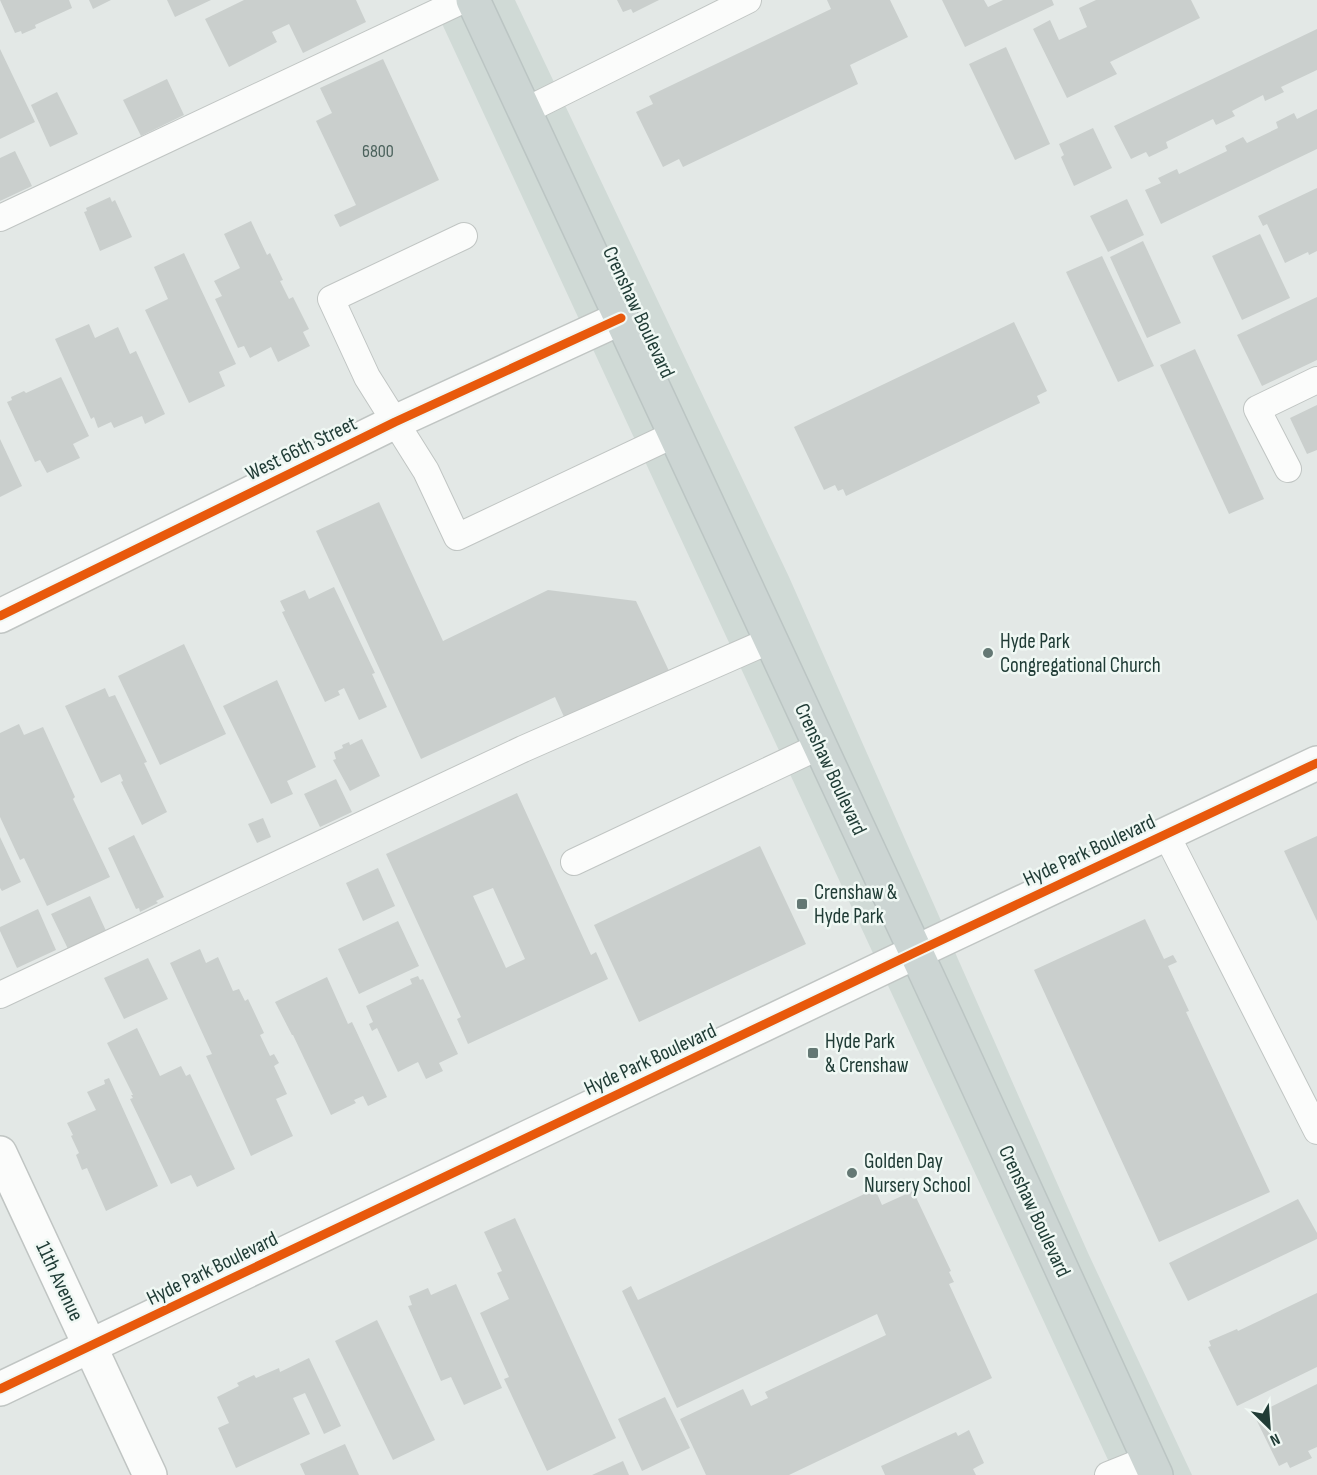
<svg xmlns="http://www.w3.org/2000/svg" width="1317" height="1475" viewBox="0 0 1317 1475" font-family="'Sofia Sans Condensed',sans-serif">
  <rect width="100%" height="100%" fill="#e3e8e6"/>
  <polygon fill="#d0dad6" points="431,0 515,0 789,577 1088,1253 1192,1475 1115,1475"/>
  <g fill="#cacfcd" fill-rule="evenodd">
    <polygon points="0,0 69,0 72,8 35,25 36,28 22,34 21,31 15,33"/>
    <polygon points="89,0 111,0 93,9"/>
    <polygon points="167,0 211,0 175,17"/>
    <polygon points="244,0 356,0 366,22 303,53 289,24 272,32 277,42 229,67 205,19"/>
    <polygon points="617,0 659,0 633,13 631,9 623,12"/>
    <polygon points="827,0 890,0 908,37 850,65 858,84 683,167 679,159 663,167 636,112 653,104 649,96 831,9"/>
    <polygon points="942,0 984,0 988,7 1003,0 1052,0 1054,5 965,47"/>
    <polygon points="1096,0 1191,0 1200,18 1110,62 1117,74 1067,98 1033,29 1050,20 1059,40 1087,27 1079,8"/>
    <polygon points="1317,29 1317,70 1281,87 1284,92 1265,101 1263,95 1232,111 1235,116 1216,125 1213,119 1166,142 1168,148 1149,157 1146,152 1131,159 1114,126"/>
    <polygon points="1006,47 1050,144 1015,160 969,64"/>
    <polygon points="0,49 35,122 0,139"/>
    <polygon points="383,59 439,180 340,227 334,215 356,205 316,121 332,113 320,88"/>
    <polygon points="167,79 184,115 141,136 123,100"/>
    <polygon points="57,92 78,134 50,147 31,105"/>
    <polygon points="1317,109 1317,149 1161,224 1145,190 1161,183 1158,178 1177,169 1179,174 1227,151 1225,146 1243,137 1247,143 1278,128 1276,122 1294,113 1297,119"/>
    <polygon points="1093,128 1112,168 1074,186 1061,157 1064,155 1059,144"/>
    <polygon points="15,151 32,186 0,201 0,158"/>
    <polygon points="1317,188 1317,251 1309,255 1308,252 1285,263 1267,224 1263,226 1258,216"/>
    <polygon points="110,197 112,202 115,200 132,237 100,251 84,212 87,211 86,208"/>
    <polygon points="1127,199 1144,235 1108,252 1090,216"/>
    <polygon points="251,221 267,255 270,253 283,280 280,281 289,299 293,297 309,329 303,332 310,346 278,362 271,347 250,358 244,346 238,348 215,299 222,296 214,281 240,268 224,234"/>
    <polygon points="1260,234 1290,298 1242,320 1212,256"/>
    <polygon points="1143,241 1181,323 1147,338 1110,257"/>
    <polygon points="184,253 236,364 219,372 225,386 189,403 145,310 168,299 154,267"/>
    <polygon points="1102,256 1154,366 1118,382 1066,272"/>
    <polygon points="1317,297 1317,360 1262,386 1237,335"/>
    <polygon points="1014,322 1047,391 1037,396 1040,403 846,496 843,489 838,491 835,485 824,490 794,427"/>
    <polygon points="89,324 95,338 118,327 130,354 136,351 165,414 145,424 142,416 114,428 111,422 98,428 94,417 91,419 55,339"/>
    <polygon points="1195,349 1264,499 1229,514 1160,365"/>
    <polygon points="61,377 89,436 73,444 80,458 47,473 40,460 35,462 7,402 12,400 11,397 24,391 26,393"/>
    <polygon points="1317,405 1317,450 1307,454 1290,418"/>
    <polygon points="0,439 22,486 0,497"/>
    <polygon points="379,502 443,641 548,590 636,601 669,671 565,719 555,697 421,759 316,531"/>
    <polygon points="334,587 375,673 372,674 387,707 359,720 344,688 338,691 340,695 325,702 282,612 285,611 280,601 305,590 309,599"/>
    <polygon points="184,644 226,734 160,765 118,676"/>
    <polygon points="277,680 316,767 287,781 293,794 271,804 223,706"/>
    <polygon points="105,688 109,697 115,695 147,762 144,763 167,812 142,825 121,782 123,781 120,774 101,783 65,706"/>
    <polygon points="19,724 24,735 43,727 75,797 73,799 110,877 47,906 24,858 20,860 0,817 0,733"/>
    <polygon points="362,739 380,776 350,791 333,760 336,759 334,752 343,748 342,745 349,742 350,745"/>
    <polygon points="336,779 352,812 320,827 304,794"/>
    <path d="M517,793L591,955L596,952L608,979L468,1044L457,1019L461,1017L386,854ZM493,888L525,959L506,968L473,896Z"/>
    <polygon points="263,818 271,837 257,843 248,824"/>
    <polygon points="134,835 164,897 156,901 158,903 140,912 139,908 136,909 108,848"/>
    <polygon points="1317,836 1317,921 1284,851"/>
    <polygon points="0,837 21,882 2,891 0,888"/>
    <polygon points="760,846 806,944 639,1022 594,925"/>
    <polygon points="378,868 395,906 363,921 346,883"/>
    <polygon points="90,896 107,933 69,951 51,914"/>
    <polygon points="38,909 56,950 17,968 0,931 0,927"/>
    <polygon points="1145,919 1164,959 1173,955 1177,962 1168,966 1189,1011 1186,1012 1270,1192 1159,1242 1034,970"/>
    <polygon points="398,921 419,966 359,994 338,949"/>
    <polygon points="200,949 206,963 218,957 233,991 239,989 245,1001 248,999 264,1033 260,1035 270,1056 274,1054 279,1063 274,1066 287,1094 276,1099 293,1136 251,1156 206,1056 212,1054 170,963"/>
    <polygon points="148,958 168,999 124,1019 104,978"/>
    <polygon points="418,976 420,980 423,979 458,1054 439,1063 443,1071 426,1079 418,1062 398,1072 377,1028 372,1031 369,1024 373,1022 366,1006 412,984 410,979"/>
    <polygon points="327,977 348,1024 352,1022 387,1097 368,1106 363,1096 354,1100 356,1103 331,1115 293,1035 292,1035 275,1002"/>
    <polygon points="137,1028 160,1076 181,1066 186,1076 190,1074 235,1169 197,1187 191,1175 171,1184 130,1099 133,1098 131,1095 133,1095 107,1043"/>
    <polygon points="109,1078 158,1186 106,1211 87,1168 82,1170 76,1155 79,1153 71,1136 73,1135 67,1123 96,1110 87,1092 105,1084 104,1080"/>
    <polygon points="875,1189 882,1205 913,1191 951,1271 949,1272 954,1282 949,1284 992,1378 789,1475 706,1475 680,1419 743,1389 751,1406 768,1398 765,1392 886,1335 877,1314 677,1408 622,1291 631,1286 638,1300"/>
    <polygon points="1298,1199 1317,1233 1317,1239 1188,1301 1169,1263"/>
    <polygon points="515,1218 616,1438 547,1471 504,1379 509,1377 480,1313 509,1299 497,1273 502,1271 484,1232"/>
    <polygon points="456,1284 502,1388 464,1405 451,1377 441,1381 408,1306 412,1305 409,1296 428,1288 431,1295"/>
    <polygon points="1317,1293 1317,1367 1237,1406 1208,1347 1211,1346 1209,1341 1237,1329 1238,1331"/>
    <polygon points="377,1320 435,1440 393,1460 335,1341"/>
    <polygon points="309,1358 341,1426 324,1434 305,1393 293,1398 310,1434 236,1468 218,1428 229,1423 217,1397 239,1386 237,1383 254,1375 256,1378 279,1368 280,1372"/>
    <polygon points="1317,1384 1317,1447 1308,1451 1312,1458 1290,1468 1287,1462 1279,1466 1254,1415"/>
    <polygon points="665,1397 690,1448 642,1471 618,1419"/>
    <polygon points="969,1430 984,1463 973,1469 976,1475 885,1475 881,1466 956,1432 958,1436"/>
    <polygon points="345,1444 359,1475 305,1475 300,1464"/>
    <polygon points="623,1461 629,1475 592,1475"/>
  </g>
  <g fill="none" stroke-linecap="round" stroke-linejoin="round">
    <g stroke="#c0c5c3" stroke-width="28">
      <g id="service">
        <polyline points="525,111 748,0"/>
        <polyline points="0,218 463,0"/>
        <polyline points="464,236 331,299 367,377 426,471 457,537 675,434"/>
        <polyline points="1288,469 1257,409 1317,380"/>
        <polyline points="1166,834 1317,1131"/>
        <polyline points="574,862 820,746"/>
        <polyline points="0,995 523,749 771,640"/>
        <polyline points="1108,1475 1148,1459"/>
      </g>
    </g>
    <g stroke="#c0c5c3" stroke-width="36">
      <g id="minor">
        <polyline points="0,616 395,422 621,318"/>
        <polyline points="0,1153 150,1475"/>
      </g>
    </g>
    <g stroke="#c0c5c3" stroke-width="36">
      <polyline id="tertiary" points="0,1389 916,952 1317,763"/>
    </g>
    <g stroke="#bbc5c3" stroke-width="36">
      <polyline id="primary" points="473,0 942,1008 1156,1475"/>
    </g>
    <use href="#service" stroke="#fbfcfb" stroke-width="26"/>
    <use href="#minor" stroke="#fbfcfb" stroke-width="33"/>
    <use href="#tertiary" stroke="#fbfcfb" stroke-width="33"/>
    <use href="#primary" stroke="#ccd5d3" stroke-width="33"/>
    <g stroke="#f0f8f4" stroke-width="13">
      <g id="cycleway">
        <polyline points="0,616 395,422 621,318"/>
        <polyline points="0,1389 916,952 1317,763"/>
      </g>
    </g>
    <use href="#cycleway" stroke="#e8590c" stroke-width="9"/>
  </g>
  <g fill="#647874" stroke="#f0f8f4" stroke-width="2">
    <circle cx="988" cy="653" r="6"/>
    <rect x="796" y="898" width="12" height="12" rx="3"/>
    <rect x="807" y="1047" width="12" height="12" rx="3"/>
    <circle cx="852" cy="1173" r="6"/>
  </g>
  <g text-anchor="middle" stroke-width="5" stroke-linejoin="round" paint-order="stroke">
    <g font-size="18" fill="#4b625c">
      <text x="378" y="157">6800</text>
    </g>
    <g font-size="21" fill="#203c36" stroke="#f0f8f4">
      <text transform="translate(639 312) rotate(65)" y="7">Crenshaw Boulevard</text>
      <text transform="translate(301 448) rotate(-26)" y="7">West 66th Street</text>
      <text transform="translate(831 769) rotate(65)" y="7">Crenshaw Boulevard</text>
      <text transform="translate(1089 850) rotate(-25)" y="7">Hyde Park Boulevard</text>
      <text transform="translate(650 1059) rotate(-25)" y="7">Hyde Park Boulevard</text>
      <text transform="translate(1035 1211) rotate(65)" y="7">Crenshaw Boulevard</text>
      <text transform="translate(212 1268) rotate(-26)" y="7">Hyde Park Boulevard</text>
      <text transform="translate(60 1281) rotate(65)" y="7">11th Avenue</text>
    </g>
    <g font-size="21" fill="#203c36" stroke="#f0f8f4" text-anchor="start">
      <text x="1000" y="648">Hyde Park<tspan x="1000" dy="24">Congregational Church</tspan></text>
      <text x="814" y="899">Crenshaw &amp;<tspan x="814" dy="24">Hyde Park</tspan></text>
      <text x="825" y="1048">Hyde Park<tspan x="825" dy="24">&amp; Crenshaw</tspan></text>
      <text x="864" y="1168">Golden Day<tspan x="864" dy="24">Nursery School</tspan></text>
    </g>
  </g>
  <g transform="translate(1269 1427) rotate(155)" stroke="#f0f8f4" stroke-width="4.5" paint-order="stroke">
  <path d="M0-4.5L10 22L0 15L-10 22Z" fill="#203c36"/>
  <text y="-9" font-size="16" font-weight="bold" text-anchor="middle" fill="#203c36">N</text>
  </g>
</svg>
